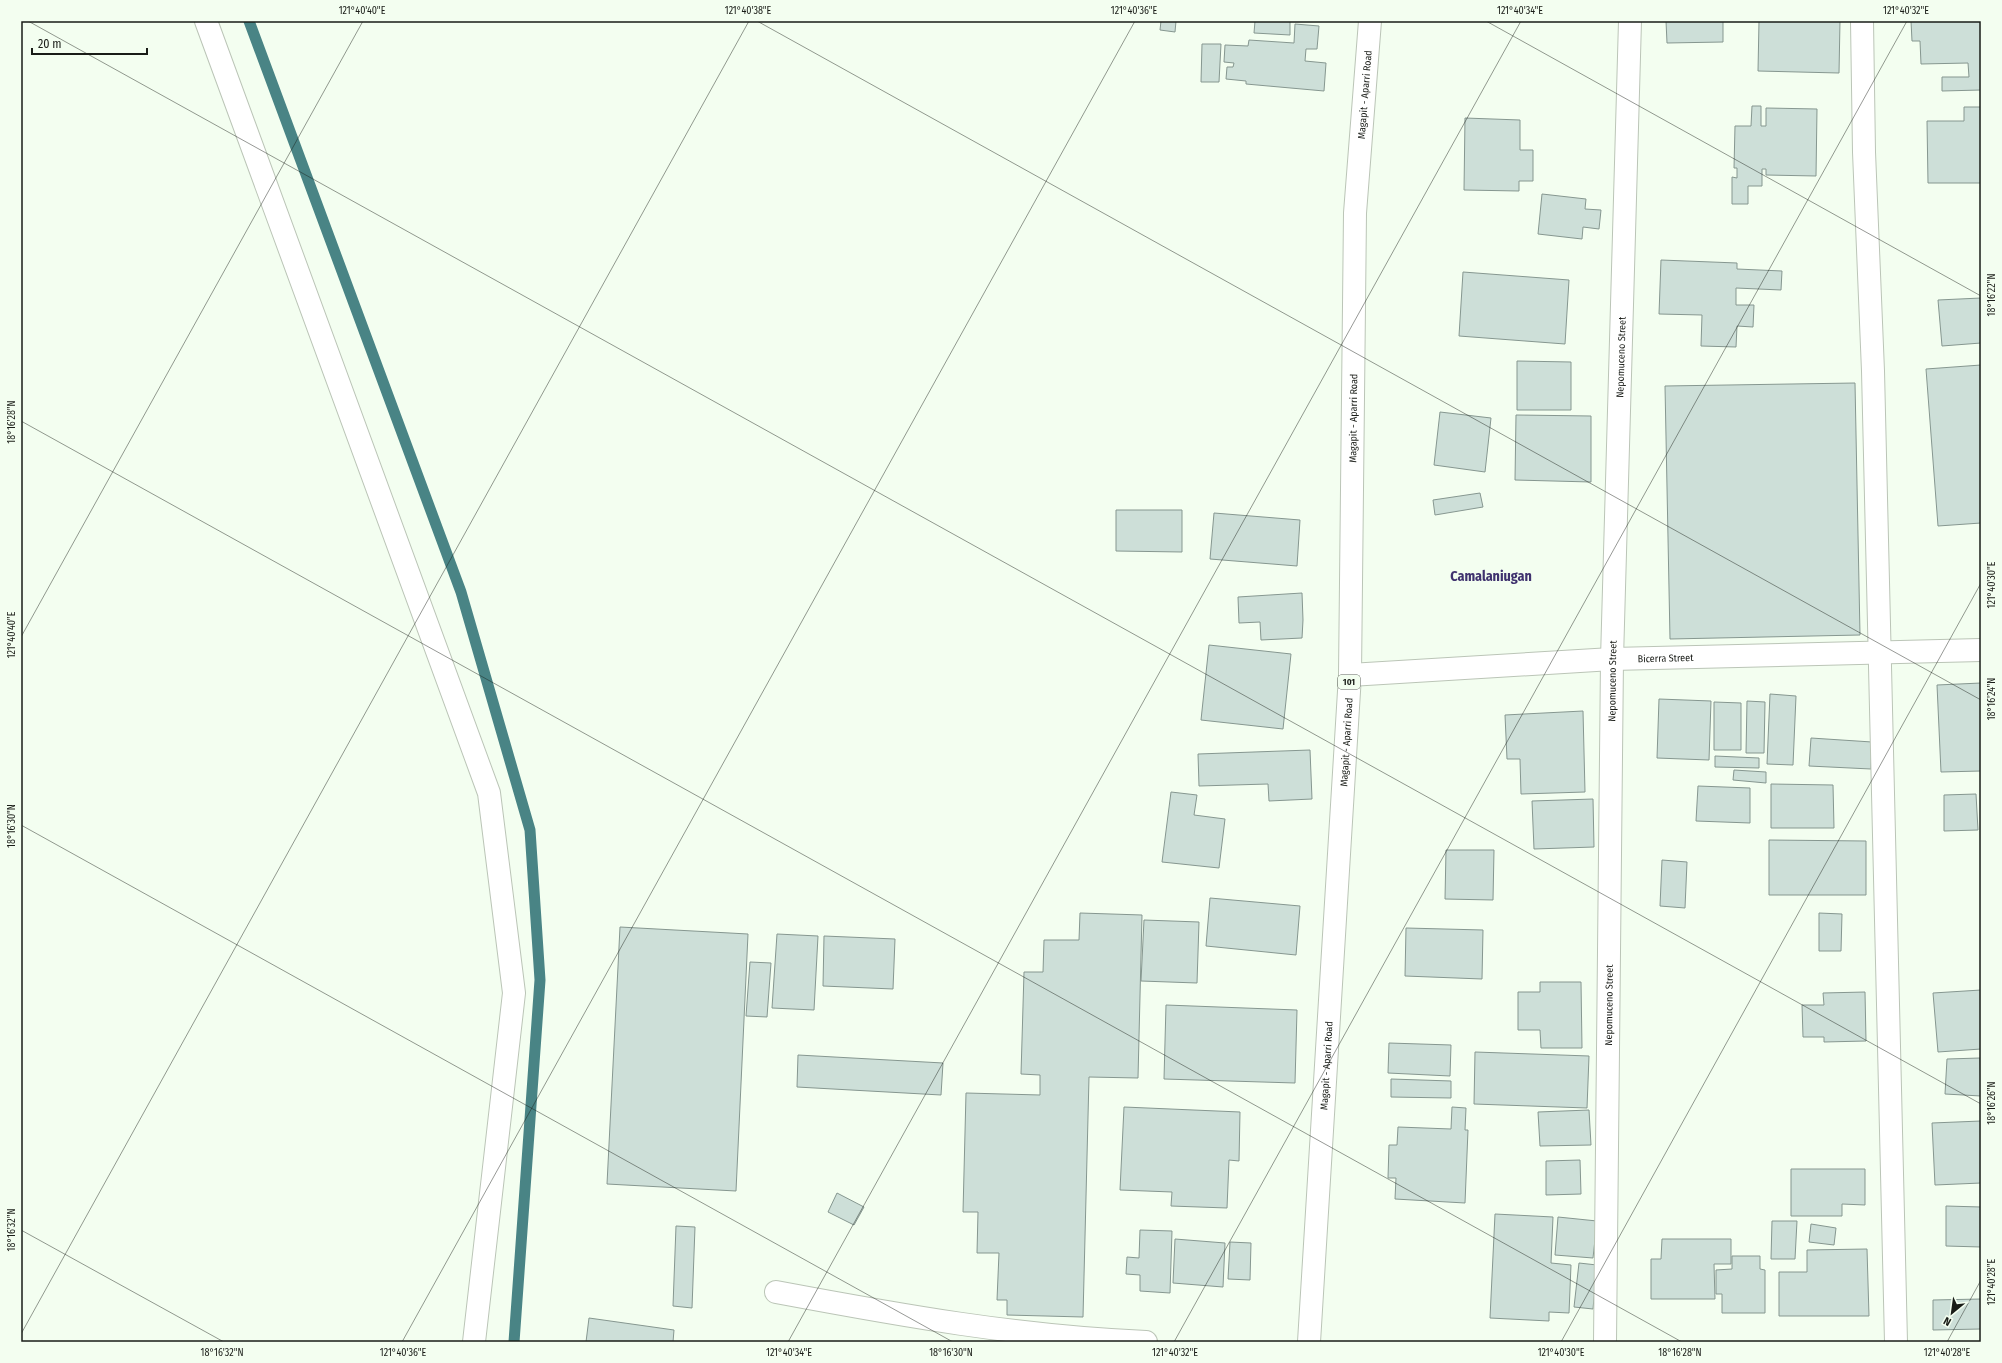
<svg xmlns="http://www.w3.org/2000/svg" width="2002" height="1363" viewBox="0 0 2002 1363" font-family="'Fira Sans Condensed',sans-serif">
  <rect width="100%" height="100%" fill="#f3fef0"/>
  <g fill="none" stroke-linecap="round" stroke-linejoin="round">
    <polyline stroke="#498485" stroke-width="11" points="249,21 461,592 530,830 540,980 514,1342"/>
  </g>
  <g fill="#cddfd8" stroke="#869790">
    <polygon points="1161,21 1176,21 1175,32 1160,30"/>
    <polygon points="1255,21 1290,21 1290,35 1254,33"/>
    <polygon points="1666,21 1723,21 1723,42 1667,43"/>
    <polygon points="1759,21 1840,21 1839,73 1758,71"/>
    <polygon points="1911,21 1981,21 1981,90 1942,91 1942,77 1969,77 1968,63 1921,64 1920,41 1912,41"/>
    <polygon points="1295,24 1319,26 1317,49 1306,49 1305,61 1326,63 1324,91 1246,84 1246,81 1226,79 1227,67 1233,67 1234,63 1224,62 1225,45 1248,46 1249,40 1294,43"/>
    <polygon points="1202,44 1221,44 1219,82 1201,82"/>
    <polygon points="1752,106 1761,106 1761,126 1766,126 1766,108 1817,109 1816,176 1766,175 1766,169 1762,169 1762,186 1748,186 1748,204 1732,204 1732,177 1737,178 1737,168 1734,168 1735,126 1751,126"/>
    <polygon points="1964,107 1981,107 1981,183 1928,183 1927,121 1964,121"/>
    <polygon points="1465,118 1520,120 1520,150 1533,150 1533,181 1519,181 1519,191 1464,190"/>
    <polygon points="1542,194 1586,199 1585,209 1601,210 1599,229 1583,227 1582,239 1538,234"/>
    <polygon points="1661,260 1737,263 1737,269 1782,271 1781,290 1736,288 1736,305 1754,305 1753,327 1737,326 1736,347 1701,346 1702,315 1659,314"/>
    <polygon points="1463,272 1569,280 1565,344 1459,336"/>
    <polygon points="1981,298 1981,343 1942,346 1938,300"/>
    <polygon points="1517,361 1571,362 1571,410 1517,410"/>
    <polygon points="1981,365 1981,523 1938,526 1926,369"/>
    <polygon points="1855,383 1860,635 1670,639 1665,386"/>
    <polygon points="1440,412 1491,418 1485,472 1434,465"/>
    <polygon points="1516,415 1591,416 1591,482 1515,480"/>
    <polygon points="1480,493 1483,507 1435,515 1433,500"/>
    <polygon points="1116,510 1182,510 1182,552 1116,551"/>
    <polygon points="1214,513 1300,520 1297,566 1210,559"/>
    <polygon points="1302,593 1303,620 1302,638 1261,640 1260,622 1239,623 1238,597"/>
    <polygon points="1209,645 1291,654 1283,729 1201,720"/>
    <polygon points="1981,683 1981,771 1941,772 1937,685"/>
    <polygon points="1770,694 1796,696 1793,765 1767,764"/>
    <polygon points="1659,699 1711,701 1709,760 1657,758"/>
    <polygon points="1747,701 1765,702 1764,753 1746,753"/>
    <polygon points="1714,702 1741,703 1741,750 1714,750"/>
    <polygon points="1583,711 1585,792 1521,794 1520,759 1507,759 1505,715"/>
    <polygon points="1811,738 1872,742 1871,769 1809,766"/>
    <polygon points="1310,750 1312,799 1269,801 1268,784 1199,786 1198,754"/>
    <polygon points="1715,756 1759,758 1759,768 1715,767"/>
    <polygon points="1734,770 1766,772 1766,783 1733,780"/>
    <polygon points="1771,784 1833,785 1834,828 1771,828"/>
    <polygon points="1698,786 1750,788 1750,823 1696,821"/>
    <polygon points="1171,792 1197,795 1194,815 1225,819 1219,868 1162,862"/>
    <polygon points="1976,794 1978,830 1944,831 1944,795"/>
    <polygon points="1593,799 1594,847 1534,849 1532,801"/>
    <polygon points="1769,840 1866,841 1866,895 1769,895"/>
    <polygon points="1446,850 1494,850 1493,900 1445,899"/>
    <polygon points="1662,860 1687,862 1685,908 1660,906"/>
    <polygon points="1210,898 1300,906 1296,955 1206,946"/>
    <polygon points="1080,913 1142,915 1138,1078 1089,1077 1083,1317 1007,1315 1007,1300 997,1300 999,1253 977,1253 978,1212 963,1212 966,1093 1040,1095 1040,1075 1021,1074 1024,972 1043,972 1044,940 1079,940"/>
    <polygon points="1819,913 1842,914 1841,951 1819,951"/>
    <polygon points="1144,920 1199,922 1197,983 1141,981"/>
    <polygon points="620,927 748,934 736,1191 607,1184"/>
    <polygon points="1406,928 1483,930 1482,979 1405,976"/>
    <polygon points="777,934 818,936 814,1010 772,1008"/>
    <polygon points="824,936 895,939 893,989 823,986"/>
    <polygon points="750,962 771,963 767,1017 746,1016"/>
    <polygon points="1540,982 1581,982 1582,1048 1541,1048 1540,1030 1518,1030 1518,992 1540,992"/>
    <polygon points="1981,990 1981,1049 1938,1052 1933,993"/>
    <polygon points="1865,992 1866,1041 1824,1042 1824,1037 1803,1037 1802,1005 1824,1005 1823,993"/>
    <polygon points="1166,1005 1297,1010 1295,1083 1164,1079"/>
    <polygon points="1389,1043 1451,1045 1450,1076 1388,1073"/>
    <polygon points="1475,1052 1589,1056 1587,1108 1474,1104"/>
    <polygon points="798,1055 943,1063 941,1095 797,1087"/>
    <polygon points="1980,1058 1981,1096 1945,1094 1947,1059"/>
    <polygon points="1391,1079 1451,1081 1451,1098 1391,1097"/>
    <polygon points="1124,1107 1240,1112 1239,1161 1229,1160 1227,1208 1171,1206 1172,1192 1120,1190"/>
    <polygon points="1452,1107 1466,1108 1465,1130 1468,1130 1465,1203 1395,1199 1396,1178 1388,1178 1389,1145 1397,1145 1398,1127 1451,1129"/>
    <polygon points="1589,1110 1591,1145 1540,1146 1538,1112"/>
    <polygon points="1981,1121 1981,1183 1935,1185 1932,1123"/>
    <polygon points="1580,1160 1581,1194 1546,1195 1546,1161"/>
    <polygon points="1791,1169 1865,1169 1865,1205 1842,1204 1842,1216 1791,1216"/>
    <polygon points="837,1193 864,1207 854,1225 828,1212"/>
    <polygon points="1946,1206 1981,1207 1981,1247 1946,1246"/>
    <polygon points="1495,1214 1553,1217 1551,1263 1571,1265 1569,1313 1549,1312 1549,1321 1490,1318"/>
    <polygon points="1558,1217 1597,1221 1593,1258 1555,1255"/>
    <polygon points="1772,1221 1797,1221 1795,1259 1771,1259"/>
    <polygon points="1811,1224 1836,1228 1834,1245 1809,1242"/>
    <polygon points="676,1226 695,1227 692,1308 673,1306"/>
    <polygon points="1140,1230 1172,1231 1170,1293 1140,1291 1140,1275 1126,1274 1127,1257 1139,1258"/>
    <polygon points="1175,1239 1225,1243 1223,1287 1173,1283"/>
    <polygon points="1662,1239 1731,1239 1731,1264 1714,1264 1715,1299 1651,1299 1651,1259 1661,1259"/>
    <polygon points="1230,1242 1251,1243 1250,1280 1228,1279"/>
    <polygon points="1867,1249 1869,1316 1779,1316 1779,1272 1807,1272 1807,1250"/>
    <polygon points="1732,1256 1760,1256 1760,1269 1765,1270 1765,1313 1722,1313 1722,1294 1716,1294 1716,1270 1732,1269"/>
    <polygon points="1579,1263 1597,1265 1593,1309 1574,1307"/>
    <polygon points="1981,1299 1981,1329 1933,1330 1933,1300"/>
    <polygon points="589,1318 674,1330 673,1342 586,1342"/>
  </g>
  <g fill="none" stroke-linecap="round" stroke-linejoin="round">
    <g stroke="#bbc5b7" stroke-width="24">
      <g id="minor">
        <polyline points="206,21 489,793 514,993 474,1342"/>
        <polyline points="1862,21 1864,152 1873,371 1896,1342"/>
        <path id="s1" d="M1350,675L1612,659L1981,650"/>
        <path d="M776,1292C899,1315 1021,1337 1146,1342"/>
        <path id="s2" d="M1605,1342L1612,659L1630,21"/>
      </g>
    </g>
    <g stroke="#bbc5b7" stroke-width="24">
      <g id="major">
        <path id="s3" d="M1309,1342L1350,675L1355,213L1370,21"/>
      </g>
    </g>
    <use href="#minor" stroke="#fff" stroke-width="22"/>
    <use href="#major" stroke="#fff" stroke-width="22"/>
  </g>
  <path fill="none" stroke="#191c17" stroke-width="1" stroke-opacity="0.45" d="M28,21L1981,1104M757,21L1981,700M1486,21L1981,296M21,421L1682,1342M21,637L363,21M21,825L953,1342M21,1230L224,1342M21,1334L749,21M402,1342L1135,21M788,1342L1521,21M1174,1342L1907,21M1561,1342L1981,583M1947,1342L1981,1280"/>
  <g text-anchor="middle" stroke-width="3" stroke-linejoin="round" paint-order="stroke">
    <rect fill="#f3fef0" stroke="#5a6058" stroke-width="1" x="1338" y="675" width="22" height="14" rx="3"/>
    <g font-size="9" font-weight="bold" fill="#191c17">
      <text x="1349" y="685">101</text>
    </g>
    <g font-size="10" fill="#191c17" stroke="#f3fef0">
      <text dy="4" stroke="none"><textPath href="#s3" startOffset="1249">Magapit - Aparri Road</textPath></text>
      <text dy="4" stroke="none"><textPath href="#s2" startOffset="985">Nepomuceno Street</textPath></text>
      <text dy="4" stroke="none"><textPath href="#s3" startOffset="925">Magapit - Aparri Road</textPath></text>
      <text dy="4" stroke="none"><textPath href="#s1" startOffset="316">Bicerra Street</textPath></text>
      <text dy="4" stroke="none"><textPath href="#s2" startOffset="661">Nepomuceno Street</textPath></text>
      <text dy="4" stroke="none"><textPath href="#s3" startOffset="601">Magapit - Aparri Road</textPath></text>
      <text dy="4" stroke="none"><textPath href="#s2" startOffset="337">Nepomuceno Street</textPath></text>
      <text dy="4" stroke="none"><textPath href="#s3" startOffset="277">Magapit - Aparri Road</textPath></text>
    </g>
    <g font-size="14" font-weight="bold" fill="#3f326e" stroke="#f3fef0">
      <text x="1491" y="581">Camalaniugan</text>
    </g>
  </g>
  <rect width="2002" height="1363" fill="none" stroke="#f3fef0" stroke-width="44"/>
  <g transform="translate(1952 1313) rotate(209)" stroke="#f3fef0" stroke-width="3" paint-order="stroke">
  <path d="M0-3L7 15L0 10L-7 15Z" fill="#191c17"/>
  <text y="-6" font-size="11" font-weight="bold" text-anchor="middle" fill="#191c17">N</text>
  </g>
  <path d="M32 48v6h115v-6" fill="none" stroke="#191c17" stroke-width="2"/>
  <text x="38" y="48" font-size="12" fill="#191c17" stroke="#f3fef0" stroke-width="3" paint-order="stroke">20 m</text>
  <rect x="22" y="22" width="1958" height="1319" fill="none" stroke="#191c17" stroke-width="1.5"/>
  <g font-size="10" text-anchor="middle" fill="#191c17">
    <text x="362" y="14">121°40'40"E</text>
    <text x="748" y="14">121°40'38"E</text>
    <text x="1134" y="14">121°40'36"E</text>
    <text x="1520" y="14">121°40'34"E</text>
    <text x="1906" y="14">121°40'32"E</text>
    <text transform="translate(1991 295) rotate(-90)" y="4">18°16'22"N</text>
    <text transform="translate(11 422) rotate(-90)" y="4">18°16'28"N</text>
    <text transform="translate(1991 585) rotate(-90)" y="4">121°40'30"E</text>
    <text transform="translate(11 635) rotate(-90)" y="4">121°40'40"E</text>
    <text transform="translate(1991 699) rotate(-90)" y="4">18°16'24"N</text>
    <text transform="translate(11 826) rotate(-90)" y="4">18°16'30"N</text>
    <text transform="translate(1991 1103) rotate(-90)" y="4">18°16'26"N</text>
    <text transform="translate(11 1230) rotate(-90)" y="4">18°16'32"N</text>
    <text transform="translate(1991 1282) rotate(-90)" y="4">121°40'28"E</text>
    <text x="222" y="1356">18°16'32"N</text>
    <text x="403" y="1356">121°40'36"E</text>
    <text x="789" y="1356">121°40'34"E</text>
    <text x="951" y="1356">18°16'30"N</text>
    <text x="1175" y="1356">121°40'32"E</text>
    <text x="1561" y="1356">121°40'30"E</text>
    <text x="1680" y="1356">18°16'28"N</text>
    <text x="1947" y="1356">121°40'28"E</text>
  </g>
</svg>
